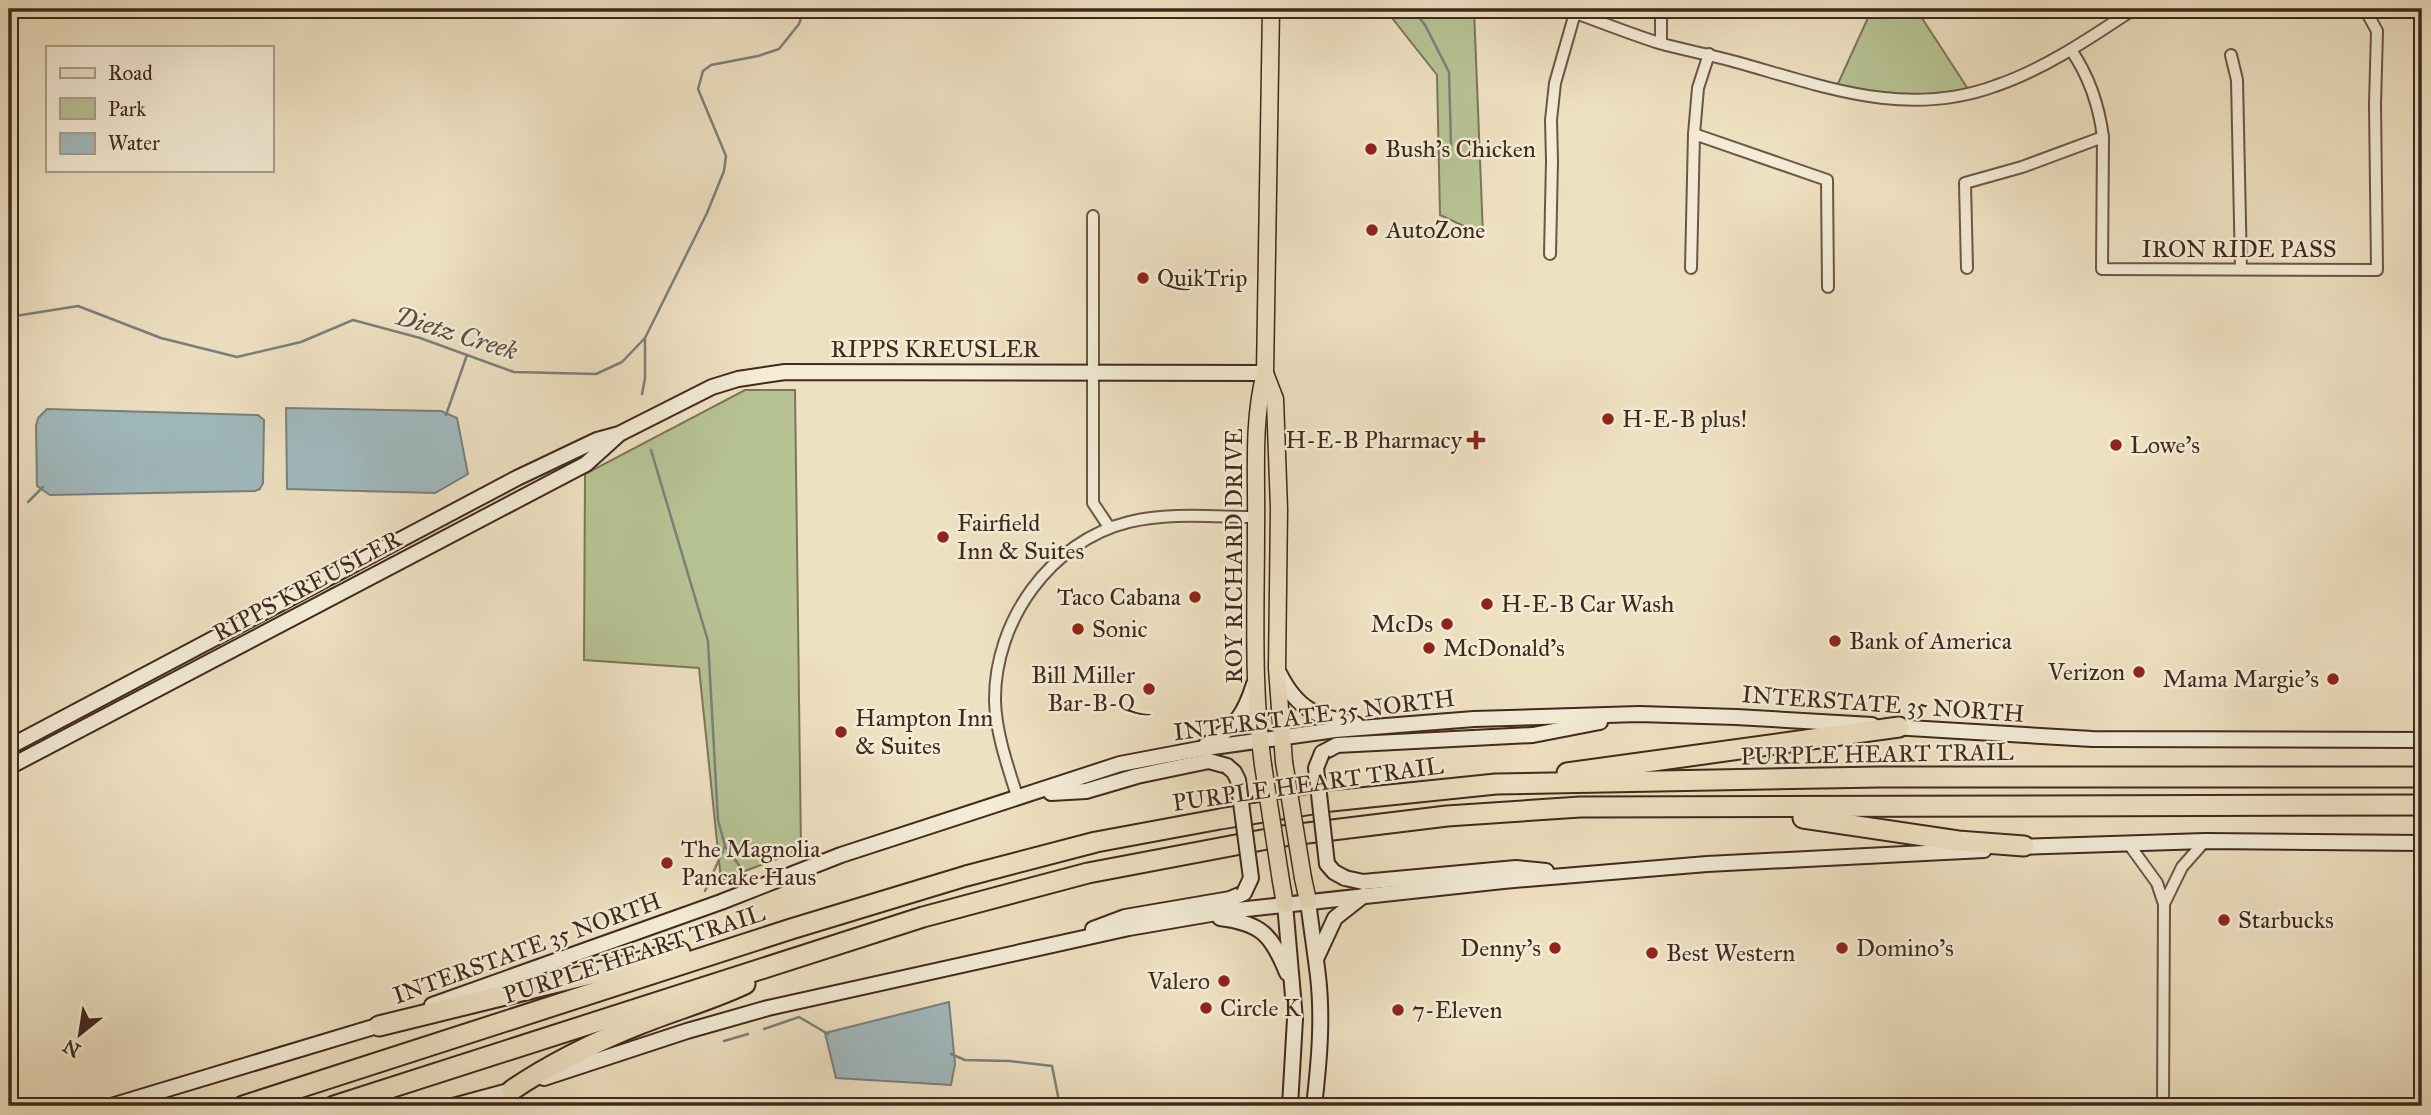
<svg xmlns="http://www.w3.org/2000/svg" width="2431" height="1115" viewBox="0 0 2431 1115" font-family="'IM FELL Great Primer',serif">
  <rect width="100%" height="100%" fill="#eee1c2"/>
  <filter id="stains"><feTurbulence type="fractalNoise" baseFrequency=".00286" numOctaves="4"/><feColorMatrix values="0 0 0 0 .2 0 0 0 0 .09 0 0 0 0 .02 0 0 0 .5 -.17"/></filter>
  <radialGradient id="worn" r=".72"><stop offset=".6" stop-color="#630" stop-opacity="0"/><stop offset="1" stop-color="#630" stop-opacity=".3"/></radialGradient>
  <g fill="#b7c394" stroke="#7c7658" stroke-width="2">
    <polygon points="1474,9 1483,235 1440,215 1437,75 1392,18 1369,10"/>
    <polygon points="1867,9 1916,9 1970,92 1944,98 1835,90 1867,20"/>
    <polygon points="745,390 795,390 801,850 721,880 699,668 584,660 585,474"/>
  </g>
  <g fill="#a0babf" stroke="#7a807e" stroke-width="2">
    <polygon points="286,408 441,411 457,418 468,474 435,493 287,489"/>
    <polygon points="47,409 258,415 264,420 263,483 260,489 255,491 50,495 37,486 36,426 38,418"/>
    <polygon points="949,1002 955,1064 951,1085 836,1078 825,1033"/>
  </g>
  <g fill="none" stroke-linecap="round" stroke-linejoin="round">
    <g stroke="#7a807e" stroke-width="2.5">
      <polyline points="1413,9 1425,25 1449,72 1451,145"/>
      <polyline points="9,317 78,306 161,338 237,357 301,342 353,320 420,338 514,372 596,374 622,362 645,338 707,213 724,171 726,156 698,89 703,71 711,65 758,56 779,49 799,24 804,9"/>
      <polyline points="642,394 645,378 645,338"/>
      <polyline points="446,415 467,355"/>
      <polyline points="651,450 708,641 718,820 725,846 741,868"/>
      <polyline points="28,502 43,487"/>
      <polyline points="705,891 725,846"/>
      <polyline points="764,1029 799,1017 828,1034"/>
      <polyline points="724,1041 748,1034"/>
      <polyline points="951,1054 965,1060 1009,1061 1052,1066 1060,1106"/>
    </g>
    <g stroke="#6c5646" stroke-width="14">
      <g id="street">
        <path d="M1564,9C1596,20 1627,33 1659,43C1684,50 1711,55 1736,62C1823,86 1905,119 1995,86C2045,69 2090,38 2134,9"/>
        <polyline points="1661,43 1661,9"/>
        <path d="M2071,50C2089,76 2099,106 2103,137L2102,269L2377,270L2375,104L2377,31L2365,9"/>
        <polyline points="2231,55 2237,80 2241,269"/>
        <polyline points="1694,134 1827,180 1828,287"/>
        <polyline points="1093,216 1093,503 1109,527"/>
        <polyline points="1550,254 1552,161 1551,120 1555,83 1575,13"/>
        <polyline points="1691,268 1694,134 1698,88 1709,54"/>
        <polyline points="1967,268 1965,183 2022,167 2103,137"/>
        <path d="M1018,799C1008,767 996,734 995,701C994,621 1051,541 1129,522C1170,512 1215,517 1256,517"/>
        <polyline points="2128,843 2157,883 2164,904 2163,1106"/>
        <polyline points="2164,904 2182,867 2205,841"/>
      </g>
    </g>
    <g stroke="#40281d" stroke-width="18">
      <g id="secondary">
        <path d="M1279,673C1298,711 1316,716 1356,724"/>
        <polyline points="1892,727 2092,739 2422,740"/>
        <path d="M1206,745C1235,727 1244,716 1254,684"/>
        <polyline points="9,747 517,478 597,440 619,434 712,387 738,379 785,372 1265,373"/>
        <polyline points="1322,753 1337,745 1533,735 1600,722"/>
        <polyline points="9,767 586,464 618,435"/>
        <polyline points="1051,793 1086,791 1137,776 1209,761 1227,766"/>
        <polyline points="2015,847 2205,841 2422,843"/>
        <polyline points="1345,878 1363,882 1516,868 1546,871"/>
        <path d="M1308,901C1311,926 1315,951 1318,976C1323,1019 1319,1064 1314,1106"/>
        <polyline points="1285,904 1295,1019 1290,1106"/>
        <path d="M1220,918C1261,923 1272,935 1287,973"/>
        <polyline points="1093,929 1125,917 1230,899 1244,893"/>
        <polyline points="1316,959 1335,918 1363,896"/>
        <polyline points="432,1005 721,902 841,855 1120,764 1199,749 1335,730 1474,719 1639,714 1736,717 1872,725"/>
        <polyline points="544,1078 687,1031 768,1008 1129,928 1228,911 1503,881 1707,864 1984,850"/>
        <polyline points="111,1106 387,1023"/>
        <polyline points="453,1106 519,1088"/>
      </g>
    </g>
    <g stroke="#40281d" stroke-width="19">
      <g id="primary">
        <polyline points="1265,373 1275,399 1279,509 1277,668 1284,762"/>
        <path d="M1263,765C1252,687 1256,607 1256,528C1257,477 1252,422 1265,373L1271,9"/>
        <polyline points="1303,878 1308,901"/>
        <polyline points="1281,881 1285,904"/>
      </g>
    </g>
    <g stroke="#40281d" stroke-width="23">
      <g id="highway">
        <polyline points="1567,773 1899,727"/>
        <polyline points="1803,818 1958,841 2024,846"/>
        <polyline points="379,1026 680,952"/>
        <path d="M512,1090C552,1063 595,1042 640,1024C675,1010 711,1000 745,984"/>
        <polyline points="243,1106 791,929 966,876 1096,842 1220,819 1331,801 1496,784 1880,777 2422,777"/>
        <polyline points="334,1106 923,917 1088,873 1283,836 1447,816 1580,807 2422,805"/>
      </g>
    </g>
    <use href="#street" stroke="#f4ecd7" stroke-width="10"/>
    <use href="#secondary" stroke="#f4ecd7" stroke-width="14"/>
    <use href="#primary" stroke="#eee1c2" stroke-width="16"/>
    <use href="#highway" stroke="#eee1c2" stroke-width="19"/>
    <g stroke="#40281d" stroke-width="18" stroke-linecap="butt">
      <g id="secondary-bridge">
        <polyline points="1322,753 1316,768 1327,864 1334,872 1345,878"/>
        <polyline points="1227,766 1234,772 1238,780 1251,878 1244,893"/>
      </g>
    </g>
    <g stroke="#40281d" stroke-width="19" stroke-linecap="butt">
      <g id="primary-bridge">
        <polyline points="1284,762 1303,878"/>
        <polyline points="1263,765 1281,881"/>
      </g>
    </g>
    <use href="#secondary-bridge" stroke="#f4ecd7" stroke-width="14"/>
    <use href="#primary-bridge" stroke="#eee1c2" stroke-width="16"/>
  </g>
  <g fill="#8f2418" stroke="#f4ecd7" stroke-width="2.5">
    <circle cx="1371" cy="149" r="7"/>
    <circle cx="1372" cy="230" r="7"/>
    <circle cx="1143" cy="278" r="7"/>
    <circle cx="1608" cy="419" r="7"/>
    <path d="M1472.5 429.5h7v7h7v7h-7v7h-7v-7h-7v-7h7z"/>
    <circle cx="2116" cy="445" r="7"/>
    <circle cx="943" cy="537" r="7"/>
    <circle cx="1195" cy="597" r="7"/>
    <circle cx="1487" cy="604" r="7"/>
    <circle cx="1447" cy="624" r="7"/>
    <circle cx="1078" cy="629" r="7"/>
    <circle cx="1835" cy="641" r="7"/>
    <circle cx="1429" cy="648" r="7"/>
    <circle cx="2139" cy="672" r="7"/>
    <circle cx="2333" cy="679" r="7"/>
    <circle cx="1149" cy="689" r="7"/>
    <circle cx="841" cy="732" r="7"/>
    <circle cx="667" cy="863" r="7"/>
    <circle cx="2224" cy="920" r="7"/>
    <circle cx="1555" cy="948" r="7"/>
    <circle cx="1842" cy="948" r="7"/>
    <circle cx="1652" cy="953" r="7"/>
    <circle cx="1224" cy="981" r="7"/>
    <circle cx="1206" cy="1008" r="7"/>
    <circle cx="1398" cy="1010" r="7"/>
  </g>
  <g text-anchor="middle" stroke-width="5" stroke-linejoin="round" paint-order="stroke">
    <g font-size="24" fill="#40281d" stroke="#f4ecd7" text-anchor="start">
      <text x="1385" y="157">Bush's Chicken</text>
      <text x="1386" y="238">AutoZone</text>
      <text x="1157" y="286">QuikTrip</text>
      <text x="1622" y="427">H-E-B plus!</text>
      <text x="1462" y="448" text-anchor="end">H-E-B Pharmacy</text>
      <text x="2130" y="453">Lowe's</text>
      <text x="957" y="531">Fairfield<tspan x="957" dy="28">Inn &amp; Suites</tspan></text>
      <text x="1181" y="605" text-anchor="end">Taco Cabana</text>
      <text x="1501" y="612">H-E-B Car Wash</text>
      <text x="1433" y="632" text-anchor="end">McDs</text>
      <text x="1092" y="637">Sonic</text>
      <text x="1849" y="649">Bank of America</text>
      <text x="1443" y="656">McDonald's</text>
      <text x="2125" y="680" text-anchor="end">Verizon</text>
      <text x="1135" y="683" text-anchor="end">Bill Miller<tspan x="1135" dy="28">Bar-B-Q</tspan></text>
      <text x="2319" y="687" text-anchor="end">Mama Margie's</text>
      <text x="855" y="726">Hampton Inn<tspan x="855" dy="28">&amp; Suites</tspan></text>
      <text x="681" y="857">The Magnolia<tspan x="681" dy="28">Pancake Haus</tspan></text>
      <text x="2238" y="928">Starbucks</text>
      <text x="1541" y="956" text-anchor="end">Denny's</text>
      <text x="1856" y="956">Domino's</text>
      <text x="1666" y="961">Best Western</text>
      <text x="1210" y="989" text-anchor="end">Valero</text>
      <text x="1220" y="1016">Circle K</text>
      <text x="1412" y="1018">7-Eleven</text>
    </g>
    <g font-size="24" fill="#40281d" stroke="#f4ecd7">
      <text x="2239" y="257">IRON RIDE PASS</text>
      <text x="935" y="357">RIPPS KREUSLER</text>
      <text transform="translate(1234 556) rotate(-90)" y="8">ROY RICHARD DRIVE</text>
      <text transform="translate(307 586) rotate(-28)" y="8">RIPPS KREUSLER</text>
      <text transform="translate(1883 704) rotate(4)" y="8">INTERSTATE 35 NORTH</text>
      <text transform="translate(1314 715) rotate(-7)" y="8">INTERSTATE 35 NORTH</text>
      <text transform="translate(1877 754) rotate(-1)" y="8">PURPLE HEART TRAIL</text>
      <text transform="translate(1308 784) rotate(-8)" y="8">PURPLE HEART TRAIL</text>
      <text transform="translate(527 948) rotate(-20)" y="8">INTERSTATE 35 NORTH</text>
      <text transform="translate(634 954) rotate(-18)" y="8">PURPLE HEART TRAIL</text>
    </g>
    <g font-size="26" font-style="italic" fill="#584c46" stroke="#f4ecd7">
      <text transform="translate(456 333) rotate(17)" y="9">Dietz Creek</text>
    </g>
  </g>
  <rect width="2431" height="1115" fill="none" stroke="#eee1c2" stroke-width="35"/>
  <rect x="10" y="10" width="2410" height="1094" fill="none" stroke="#40281d" stroke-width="3.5"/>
  <rect x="18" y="18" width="2396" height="1080" fill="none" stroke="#40281d" stroke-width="2"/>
  <rect x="46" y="46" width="228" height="126" fill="#f4ecd7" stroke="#ac9e8d" stroke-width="2"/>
  <rect x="60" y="68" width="35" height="10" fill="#eee1c2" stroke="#ac9e8d" stroke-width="2"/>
  <text x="108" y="80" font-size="21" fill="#40281d">Road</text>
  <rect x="60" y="98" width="35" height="21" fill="#b7c394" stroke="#ac9e8d" stroke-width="2"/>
  <text x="108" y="116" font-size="21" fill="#40281d">Park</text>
  <rect x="60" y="133" width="35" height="21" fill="#a0babf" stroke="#ac9e8d" stroke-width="2"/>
  <text x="108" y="150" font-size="21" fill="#40281d">Water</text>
  <g transform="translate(80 1034) rotate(210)" stroke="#f4ecd7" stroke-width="5" paint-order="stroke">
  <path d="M0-5L12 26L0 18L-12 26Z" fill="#40281d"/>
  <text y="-10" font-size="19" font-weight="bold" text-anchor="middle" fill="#40281d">N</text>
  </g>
  <rect width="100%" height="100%" filter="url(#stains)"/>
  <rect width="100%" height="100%" fill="url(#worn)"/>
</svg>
